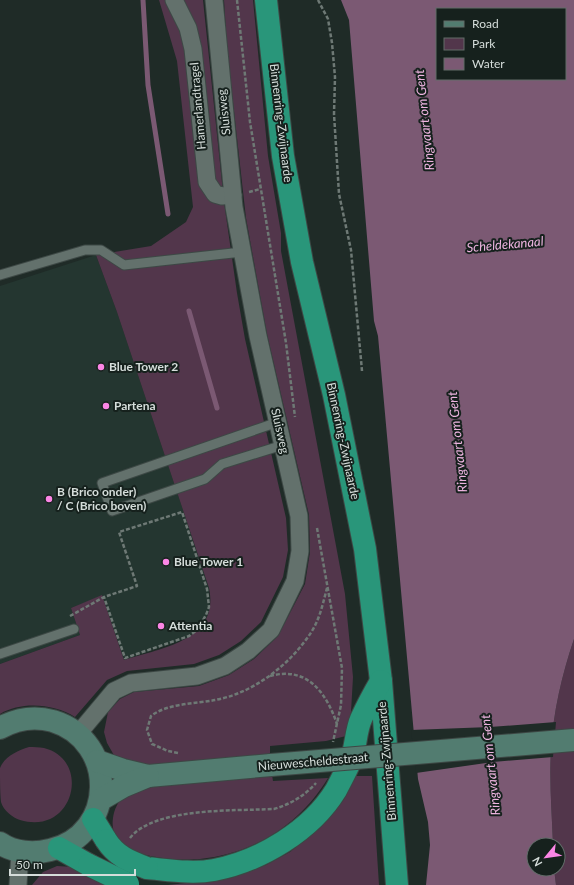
<svg xmlns="http://www.w3.org/2000/svg" width="574" height="885" viewBox="0 0 574 885" font-family="Lato,sans-serif">
  <rect width="100%" height="100%" fill="#1f2b27"/>
  <polygon fill="#243630" points="96,255 117,312 209,588 210,607 204,624 190,637 124,660 102,596 71,608 80,635 0,664 0,286"/>
  <g fill="#52364b">
    <path d="M159,0H203L224,202L237,293L245,339L286,518L288,550L283,577L261,622L241,641L219,655L194,664L127,671L107,680L75,717C54,704 22,701 0,714V664L80,635L71,608L102,595L124,660C161,648 220,641 209,588L117,312L96,255L151,246L186,222L193,207L177,61Z"/>
    <polygon points="224,0 253,0 268,156 281,233 281,251 345,594 353,677 351,712 346,736 326,741 270,746 270,756 140,767 115,757 107,743 104,732 108,712 120,699 134,692 199,686 229,675 254,659 278,636 305,584 310,552 309,515 267,334 246,218 227,49"/>
    <path d="M574,639V885H556L554,869H558V845H553C552,814 549,781 551,750C553,713 562,674 574,639Z"/>
    <path d="M29,747C34,747 39,747 44,748C92,760 74,836 20,820C13,818 3,810 1,802C0,793 0,778 0,768C5,756 17,751 29,747Z"/>
    <path d="M272,775L273,781L328,778C311,806 286,830 255,844C238,852 219,857 200,859C173,861 107,858 113,818C114,810 118,800 126,795C145,782 174,784 197,782C222,780 247,778 272,775Z"/>
    <polygon points="352,776 372,776 379,885 168,885 231,878 266,865 290,852 323,824 342,802 347,794"/>
    <polygon points="57,866 73,867 107,885 32,885 43,872"/>
  </g>
  <path fill="#7b5973" fill-rule="evenodd" d="M341,0H574V639C562,674 553,713 551,750C549,781 552,814 553,845H534V869H554L556,885H426L430,845L428,822L418,779L378,336L374,321L349,20ZM437,9H565V79H437Z"/>
  <polygon fill="#1f2b27" points="556,722 553,757 493,762 416,773 411,730 490,727"/>
  <g fill="none" stroke-linecap="round" stroke-linejoin="round">
    <g stroke="#7b5973" stroke-width="5">
      <polyline points="143,0 148,85 168,214"/>
      <polyline points="189,311 217,408"/>
    </g>
    <g stroke="#3d4845" stroke-width="11">
      <g id="lane">
        <polyline points="0,275 85,250 101,250 124,265 242,252"/>
        <polyline points="278,422 102,483 112,511 205,479 222,464 283,445"/>
        <polyline points="0,654 74,629"/>
      </g>
    </g>
    <g stroke="#3d4845" stroke-width="19">
      <g id="street">
        <polyline points="174,0 188,28 193,49 207,182 215,194 222,196 233,195"/>
        <polyline points="78,734 114,691 131,683 197,676 225,666 248,651 271,630 295,581 300,551 299,516 258,336 234,207 214,0"/>
        <polyline points="18,885 20,851"/>
      </g>
    </g>
    <g stroke="#3d4845" stroke-width="24">
      <g id="secondary">
        <path d="M0,728C16,719 35,716 53,721C118,741 117,835 50,850C34,854 14,853 0,843"/>
        <polyline points="97,761 123,770 148,776 271,765"/>
        <polyline points="100,800 124,786 148,776"/>
      </g>
    </g>
    <g stroke="#3d4845" stroke-width="24">
      <g id="highway">
        <polyline points="266,0 283,156 302,262 334,395 365,549 381,681 397,885"/>
        <polyline points="93,819 106,840"/>
        <polyline points="59,848 89,865"/>
        <path d="M147,868C169,870 192,874 214,870C260,861 311,831 336,790C341,780 348,768 352,757C356,745 356,730 361,719C367,706 374,693 381,681"/>
      </g>
    </g>
    <g stroke="#6e7975" stroke-width="2.5" stroke-dasharray="4 2" stroke-linecap="butt">
      <polyline points="237,0 250,122 286,343 295,417"/>
      <polyline points="318,0 328,19 332,43 335,77 334,114 339,194 351,250 362,371"/>
      <polyline points="249,192 260,189"/>
      <polyline points="317,528 342,668 341,705 333,742"/>
      <polyline points="70,616 104,597 137,586 119,532 182,512 207,589 209,607 206,615 197,630 189,636 125,658 104,597"/>
      <path d="M270,676C307,666 326,692 337,724"/>
      <path d="M178,753L168,751L152,744L147,730L151,716C168,703 195,704 215,700C254,693 291,664 312,631C320,618 323,603 327,588"/>
      <path d="M130,838C154,807 236,811 274,809C291,804 304,796 316,783"/>
    </g>
    <use href="#lane" stroke="#63716c" stroke-width="9"/>
    <use href="#street" stroke="#63716c" stroke-width="17"/>
    <use href="#secondary" stroke="#527c70" stroke-width="22"/>
    <use href="#highway" stroke="#29967a" stroke-width="22"/>
    <g stroke="#3d4845" stroke-width="24" stroke-linecap="butt">
      <polyline id="secondary-bridge" points="271,765 574,740"/>
    </g>
    <g stroke="#3d4845" stroke-width="24" stroke-linecap="butt">
      <g id="highway-bridge">
        <path d="M106,840C116,856 129,861 147,868"/>
        <polyline points="89,865 128,884"/>
      </g>
    </g>
    <use href="#secondary-bridge" stroke="#527c70" stroke-width="22"/>
    <use href="#highway-bridge" stroke="#29967a" stroke-width="22"/>
  </g>
  <g fill="#fb86e5" stroke="#16211d" stroke-width="1.5">
    <circle cx="101" cy="367" r="4"/>
    <circle cx="106" cy="406" r="4"/>
    <circle cx="49" cy="499" r="4"/>
    <circle cx="166" cy="562" r="4"/>
    <circle cx="161" cy="626" r="4"/>
  </g>
  <g text-anchor="middle" stroke-width="4" stroke-linejoin="round" paint-order="stroke">
    <g font-size="12" fill="#d5ddda" stroke="#16211d">
      <text transform="translate(198 106) rotate(-95)" y="4">Hamerlandtragel</text>
      <text transform="translate(224 112) rotate(-96)" y="4">Sluisweg</text>
      <text transform="translate(281 123) rotate(83)" y="4">Binnenring-Zwijnaarde</text>
      <text transform="translate(280 431) rotate(77)" y="4">Sluisweg</text>
      <text transform="translate(343 441) rotate(78)" y="4">Binnenring-Zwijnaarde</text>
      <text transform="translate(387 761) rotate(-95)" y="4">Binnenring-Zwijnaarde</text>
      <text transform="translate(313 762) rotate(-5)" y="4">Nieuwescheldestraat</text>
    </g>
    <g font-size="12" font-weight="bold" fill="#d5ddda" stroke="#16211d" text-anchor="start">
      <text x="109" y="371">Blue Tower 2</text>
      <text x="114" y="410">Partena</text>
      <text x="57" y="496">B (Brico onder)<tspan x="57" dy="14">/ C (Brico boven)</tspan></text>
      <text x="174" y="566">Blue Tower 1</text>
      <text x="169" y="630">Attentia</text>
    </g>
    <g font-size="13" font-style="italic" fill="#eeb4e0" stroke="#16211d">
      <text transform="translate(424 120) rotate(-96)" y="5">Ringvaart om Gent</text>
      <text transform="translate(505 244) rotate(-5)" y="5">Scheldekanaal</text>
      <text transform="translate(457 442) rotate(-96)" y="5">Ringvaart om Gent</text>
      <text transform="translate(490 765) rotate(-96)" y="5">Ringvaart om Gent</text>
    </g>
  </g>
  <rect x="436" y="8" width="130" height="72" fill="#16211d" stroke="#626c69"/>
  <rect x="444" y="21" width="20" height="6" fill="#527c70" stroke="#626c69"/>
  <text x="472" y="28" font-size="12" fill="#d5ddda">Road</text>
  <rect x="444" y="38" width="20" height="12" fill="#52364b" stroke="#626c69"/>
  <text x="472" y="48" font-size="12" fill="#d5ddda">Park</text>
  <rect x="444" y="58" width="20" height="12" fill="#7b5973" stroke="#626c69"/>
  <text x="472" y="68" font-size="12" fill="#d5ddda">Water</text>
  <g transform="translate(546 857) rotate(241)"><circle r="19" fill="#16211d" stroke="#626c69"/>
  <path d="M0-3L7 15L0 10L-7 15Z" fill="#fb86e5"/>
  <text y="-6" font-size="11" font-weight="bold" text-anchor="middle" fill="#d5ddda">N</text>
  </g>
  <path d="M10 869v6h125v-6" fill="none" stroke="#d5ddda" stroke-width="2"/>
  <text x="16" y="869" font-size="12" fill="#d5ddda" stroke="#16211d" stroke-width="3" paint-order="stroke">50 m</text>
</svg>
